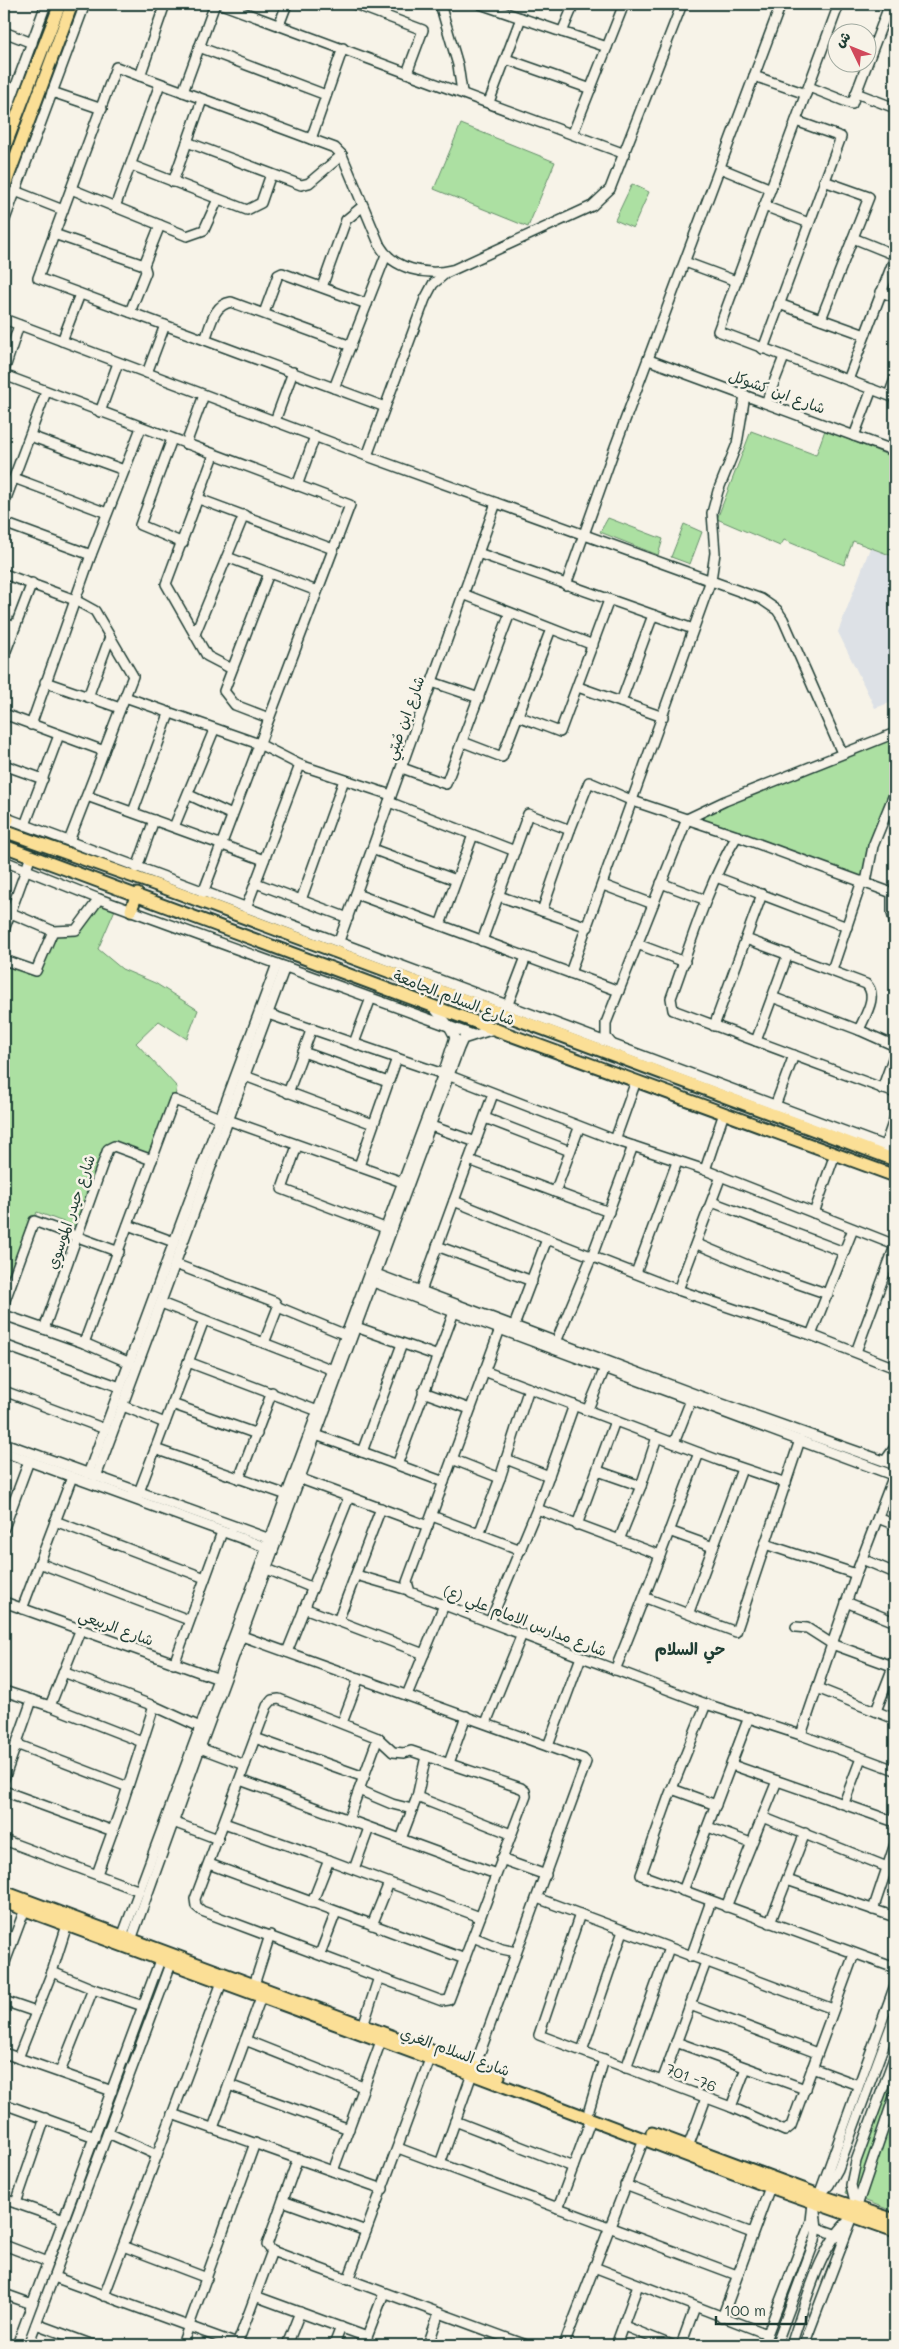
<svg xmlns="http://www.w3.org/2000/svg" width="899" height="2349" viewBox="0 0 899 2349" font-family="Mali,'Playpen Sans Arabic',sans-serif">
  <rect width="100%" height="100%" fill="#f7f3e8"/>
  <filter id="ink" filterUnits="userSpaceOnUse"><feTurbulence type="fractalNoise" baseFrequency=".02" numOctaves="2"/><feDisplacementMap in="SourceGraphic" scale="10" xChannelSelector="R" yChannelSelector="G"/><feConvolveMatrix kernelMatrix="1 2 1 2 8 2 1 2 1" color-interpolation-filters="sRGB"/></filter>
  <g filter="url(#ink)">
    <polygon fill="#dde1e6" points="870,548 895,557 895,701 875,708 838,632"/>
    <g fill="#ace0a2" stroke="#668e6b">
      <polygon points="461,124 555,162 528,227 434,189"/>
      <polygon points="632,184 649,192 633,228 615,220"/>
      <polygon points="825,430 895,458 895,557 853,541 844,565 784,540 780,546 717,519 751,431 816,455"/>
      <polygon points="608,518 663,539 658,555 600,532"/>
      <polygon points="684,524 702,532 690,564 671,557"/>
      <polygon points="895,733 895,789 862,881 687,819"/>
      <polygon points="99,899 117,905 98,949 122,969 155,983 198,1010 187,1039 159,1021 136,1043 177,1087 174,1100 152,1160 108,1149 79,1228 37,1212 4,1293 4,960 34,971 53,931 76,930"/>
      <polygon points="895,2068 895,2212 845,2193"/>
    </g>
    <g fill="none" stroke-linecap="round" stroke-linejoin="round">
      <g stroke="#1f3d34" stroke-width="12">
        <g id="minor">
          <polyline points="221,4 625,154"/>
          <polyline points="354,4 423,30 407,73"/>
          <polyline points="440,4 458,65 462,92"/>
          <polyline points="480,4 562,32"/>
          <polyline points="574,4 562,32 607,47"/>
          <polyline points="839,4 718,331 895,398"/>
          <polyline points="379,13 382,4"/>
          <polyline points="279,25 287,4"/>
          <polyline points="4,32 32,43"/>
          <polyline points="199,47 326,95"/>
          <polyline points="506,59 591,89"/>
          <polyline points="140,76 165,4"/>
          <polyline points="754,76 806,94"/>
          <polyline points="4,86 14,90"/>
          <polyline points="809,87 852,104 889,6"/>
          <polyline points="52,92 102,109"/>
          <polyline points="183,92 215,4"/>
          <polyline points="856,93 895,108"/>
          <polyline points="489,102 521,18"/>
          <polyline points="4,118 46,4"/>
          <polyline points="573,133 624,4"/>
          <polyline points="311,139 343,48"/>
          <polyline points="187,142 301,185 309,183 342,155"/>
          <polyline points="131,165 247,210 261,203 271,174"/>
          <polyline points="720,168 771,189"/>
          <polyline points="173,182 202,100"/>
          <polyline points="71,189 187,236 204,230 218,199"/>
          <polyline points="15,191 63,210"/>
          <polyline points="764,206 809,223"/>
          <polyline points="115,207 160,84"/>
          <polyline points="4,222 85,4"/>
          <polyline points="54,234 144,265"/>
          <polyline points="853,238 895,255"/>
          <polyline points="685,262 736,281"/>
          <polyline points="322,287 346,220 363,206"/>
          <polyline points="881,292 895,297"/>
          <polyline points="779,304 865,335"/>
          <polyline points="130,312 146,272 144,265 160,225"/>
          <polyline points="264,313 278,275 282,273 367,304"/>
          <polyline points="4,319 367,456 761,599 777,610 783,619 842,753"/>
          <polyline points="821,319 869,197 824,181"/>
          <path d="M205,340C211,325 213,305 231,302L351,346"/>
          <polyline points="62,341 80,294"/>
          <polyline points="763,349 841,137 796,121"/>
          <polyline points="649,360 895,451"/>
          <polyline points="4,371 19,325"/>
          <polyline points="147,373 165,325"/>
          <polyline points="4,375 350,505 203,893"/>
          <polyline points="848,380 895,257"/>
          <polyline points="334,388 386,255"/>
          <polyline points="889,395 895,379"/>
          <polyline points="766,403 784,357"/>
          <path d="M385,407L38,278L116,67L335,148L342,155L380,246C393,269 427,276 451,270"/>
          <polyline points="100,412 118,363"/>
          <polyline points="275,421 293,372"/>
          <polyline points="30,436 124,470"/>
          <polyline points="854,436 872,389"/>
          <polyline points="172,439 140,525 183,543"/>
          <polyline points="186,444 204,395"/>
          <polyline points="214,455 166,584 207,656 232,669"/>
          <polyline points="367,456 425,299 433,284 446,273 592,206 610,189 682,4"/>
          <polyline points="14,478 107,513"/>
          <polyline points="297,486 315,436"/>
          <polyline points="199,499 333,549"/>
          <polyline points="4,504 46,392"/>
          <polyline points="4,523 91,555"/>
          <polyline points="478,553 693,629"/>
          <polyline points="227,557 317,591"/>
          <polyline points="4,574 75,600 95,611 133,676 69,841"/>
          <polyline points="566,585 615,447 781,4"/>
          <polyline points="463,594 593,645"/>
          <polyline points="4,623 15,627"/>
          <polyline points="195,634 244,515"/>
          <polyline points="4,656 32,583"/>
          <polyline points="45,682 120,708"/>
          <polyline points="432,682 479,698"/>
          <polyline points="578,687 663,717"/>
          <polyline points="88,697 110,637"/>
          <polyline points="125,697 259,744 300,765 391,795"/>
          <polyline points="621,702 653,615"/>
          <polyline points="4,714 104,751"/>
          <polyline points="518,716 560,732 609,600"/>
          <polyline points="269,718 235,705 224,691 269,573"/>
          <polyline points="31,725 91,555 141,428"/>
          <polyline points="463,742 502,757 551,629"/>
          <polyline points="4,765 43,779"/>
          <polyline points="402,768 446,784 510,613"/>
          <polyline points="189,795 232,815"/>
          <polyline points="87,796 264,860"/>
          <polyline points="389,802 515,851"/>
          <polyline points="133,812 169,714"/>
          <polyline points="4,817 895,1150"/>
          <polyline points="25,825 59,735"/>
          <polyline points="174,827 214,730"/>
          <path d="M737,836C707,885 691,944 671,998L673,1010L895,1093"/>
          <polyline points="372,849 456,880"/>
          <polyline points="4,861 99,899 473,1035"/>
          <polyline points="137,868 154,820"/>
          <polyline points="716,877 847,927"/>
          <polyline points="866,882 873,846 895,792"/>
          <polyline points="256,883 348,918"/>
          <polyline points="661,883 706,900"/>
          <polyline points="603,885 653,904"/>
          <polyline points="892,893 892,913 895,925"/>
          <polyline points="356,894 619,991"/>
          <polyline points="499,896 588,927"/>
          <polyline points="301,900 344,780"/>
          <polyline points="246,908 300,765"/>
          <polyline points="4,910 53,931 76,930 99,899"/>
          <polyline points="542,911 570,830 589,782 633,801 737,836 895,894"/>
          <polyline points="440,925 473,835"/>
          <polyline points="4,930 31,856"/>
          <path d="M746,939L866,984C879,996 864,1017 859,1030"/>
          <polyline points="339,941 496,503"/>
          <polyline points="482,941 528,814 570,830"/>
          <polyline points="637,944 685,962"/>
          <polyline points="4,960 36,971 53,931"/>
          <polyline points="832,970 862,881"/>
          <polyline points="570,973 711,580 715,553 712,513 718,491 737,444 745,395"/>
          <polyline points="772,997 859,1030 895,1046"/>
          <polyline points="508,1004 526,957"/>
          <polyline points="268,1014 443,1074"/>
          <polyline points="714,1026 762,894"/>
          <polyline points="756,1041 788,954"/>
          <polyline points="354,1043 371,998"/>
          <polyline points="611,1043 606,1037 606,1023 687,819 725,801 895,733"/>
          <polyline points="303,1052 388,1082"/>
          <polyline points="245,1076 373,1124"/>
          <polyline points="450,1076 615,1140"/>
          <polyline points="636,1081 615,1140 705,1170 895,1245"/>
          <polyline points="882,1089 895,1053"/>
          <polyline points="288,1093 312,1028"/>
          <polyline points="775,1106 794,1055"/>
          <polyline points="485,1118 570,1151"/>
          <polyline points="228,1120 402,1182"/>
          <polyline points="431,1126 476,1142"/>
          <polyline points="297,1146 282,1189 385,1228"/>
          <polyline points="885,1146 895,1117"/>
          <polyline points="469,1160 609,1212"/>
          <polyline points="359,1166 397,1058"/>
          <polyline points="705,1170 724,1113"/>
          <polyline points="555,1192 579,1128"/>
          <polyline points="454,1201 547,1239"/>
          <polyline points="712,1202 844,1252"/>
          <polyline points="814,1213 835,1154"/>
          <polyline points="128,1225 174,1242"/>
          <polyline points="697,1244 764,1272 828,1294"/>
          <polyline points="437,1246 532,1281"/>
          <polyline points="175,1264 275,1302 278,1307 264,1343"/>
          <polyline points="636,1273 677,1162"/>
          <polyline points="376,1274 700,1396 895,1465"/>
          <polyline points="373,1282 895,1476"/>
          <polyline points="678,1290 721,1176"/>
          <polyline points="421,1291 493,1094"/>
          <polyline points="4,1303 34,1221 119,1252"/>
          <polyline points="161,1303 333,1370"/>
          <polyline points="278,1307 346,1335"/>
          <polyline points="4,1315 84,1343 130,1363"/>
          <polyline points="514,1326 547,1239 678,1290 811,1335 895,1368"/>
          <polyline points="356,1327 438,1356"/>
          <polyline points="44,1329 108,1149 114,1146 152,1160"/>
          <polyline points="500,1329 407,1582 410,1592 706,1704 801,1735 895,1770"/>
          <polyline points="811,1335 853,1229"/>
          <polyline points="556,1342 592,1256 633,1146"/>
          <polyline points="84,1343 174,1100 220,1118"/>
          <polyline points="4,1345 120,1387"/>
          <polyline points="856,1352 895,1246"/>
          <polyline points="188,1362 318,1411"/>
          <polyline points="484,1371 718,1460 786,1483"/>
          <polyline points="4,1391 105,1429"/>
          <polyline points="423,1392 470,1409"/>
          <polyline points="172,1404 257,1434"/>
          <polyline points="123,1406 165,1423"/>
          <polyline points="588,1409 605,1368"/>
          <polyline points="316,1435 444,1482"/>
          <polyline points="4,1443 270,1539"/>
          <polyline points="674,1443 691,1400"/>
          <polyline points="155,1449 287,1495"/>
          <polyline points="4,1452 268,1548"/>
          <polyline points="362,1452 402,1344"/>
          <polyline points="452,1459 500,1478"/>
          <polyline points="506,1459 549,1476"/>
          <polyline points="885,1461 895,1447"/>
          <polyline points="397,1465 454,1312"/>
          <polyline points="598,1471 641,1486"/>
          <polyline points="88,1474 277,964"/>
          <polyline points="96,1477 285,967"/>
          <polyline points="239,1479 272,1392"/>
          <polyline points="301,1479 428,1526"/>
          <polyline points="139,1492 204,1320"/>
          <polyline points="537,1509 660,1555"/>
          <polyline points="432,1516 521,1550"/>
          <polyline points="878,1518 895,1525"/>
          <polyline points="55,1521 205,1578"/>
          <polyline points="577,1525 615,1421"/>
          <polyline points="4,1528 29,1461"/>
          <polyline points="669,1531 713,1547"/>
          <polyline points="479,1534 500,1478 529,1388"/>
          <polyline points="619,1540 641,1486 657,1437"/>
          <polyline points="765,1544 856,1574"/>
          <polyline points="862,1559 895,1573"/>
          <polyline points="39,1563 189,1620"/>
          <polyline points="267,1569 313,1588"/>
          <polyline points="356,1575 408,1590"/>
          <polyline points="646,1598 736,1632 800,1440"/>
          <polyline points="4,1602 219,1679"/>
          <polyline points="846,1602 895,1622"/>
          <polyline points="304,1608 424,1654"/>
          <polyline points="22,1609 72,1477"/>
          <polyline points="689,1612 742,1469"/>
          <polyline points="338,1621 381,1508"/>
          <polyline points="490,1622 537,1509 574,1405"/>
          <polyline points="796,1627 807,1628 832,1644 895,1667"/>
          <polyline points="242,1636 583,1759 586,1762 475,2066"/>
          <polyline points="287,1652 349,1497"/>
          <polyline points="174,1664 222,1532"/>
          <path d="M615,1670C645,1598 671,1525 699,1453"/>
          <polyline points="63,1672 154,1706 200,1727"/>
          <polyline points="817,1688 895,1719"/>
          <polyline points="4,1691 50,1706 142,1742"/>
          <polyline points="407,1695 444,1605"/>
          <polygon points="279,1699 378,1738 393,1752 404,1753 411,1751 521,1788 525,1791 526,1796 449,2000 442,2001 202,1911 196,1906 195,1899 267,1706 272,1700"/>
          <polyline points="706,1704 669,1796 641,1875 895,1968"/>
          <polyline points="50,1706 80,1631"/>
          <polyline points="876,1711 893,1667"/>
          <polyline points="342,1723 359,1678"/>
          <polyline points="486,1723 522,1634"/>
          <polyline points="801,1735 856,1574 894,1475"/>
          <polyline points="255,1738 364,1777"/>
          <polyline points="16,1744 128,1787"/>
          <polyline points="548,1746 581,1657"/>
          <polyline points="200,1748 245,1765"/>
          <polyline points="449,1763 466,1716"/>
          <polyline points="732,1765 895,1822"/>
          <polyline points="4,1779 32,1700"/>
          <polyline points="240,1780 496,1874"/>
          <polyline points="672,1789 716,1805"/>
          <polyline points="359,1790 392,1804 412,1809"/>
          <polyline points="4,1791 113,1831"/>
          <polyline points="417,1797 511,1834"/>
          <polyline points="844,1803 861,1758"/>
          <polyline points="762,1817 887,1867"/>
          <polyline points="348,1820 378,1738"/>
          <polyline points="173,1822 218,1839"/>
          <polyline points="224,1823 310,1853 480,1917"/>
          <polyline points="708,1827 751,1843"/>
          <polyline points="401,1839 417,1797 426,1756"/>
          <polyline points="4,1840 140,1891"/>
          <polyline points="501,1859 546,1875"/>
          <polyline points="209,1864 465,1959"/>
          <polyline points="354,1869 369,1828"/>
          <polyline points="97,1874 122,1805 154,1706"/>
          <polyline points="787,1880 895,1917"/>
          <polyline points="683,1891 749,1717"/>
          <polyline points="537,1898 833,2009"/>
          <polyline points="312,1903 329,1860"/>
          <polyline points="726,1907 777,1781"/>
          <polyline points="873,1910 895,1844"/>
          <polyline points="580,1914 539,2035 731,2107 785,2131 791,2126 854,1954"/>
          <polyline points="770,1923 805,1833"/>
          <polyline points="372,1925 389,1883"/>
          <polyline points="122,1937 443,1074 455,1037 449,1026 434,1008"/>
          <polyline points="473,1937 502,1949 516,1952"/>
          <polyline points="131,1940 200,1748 459,1048 463,1039 494,1029"/>
          <polyline points="320,1954 336,1912"/>
          <polyline points="691,1957 711,1901"/>
          <polyline points="4,1965 25,1909"/>
          <polyline points="52,1972 93,1989 143,2006"/>
          <polyline points="254,1985 270,1935"/>
          <polyline points="4,2001 36,2012"/>
          <polyline points="690,2005 817,2053"/>
          <polyline points="363,2026 379,1977"/>
          <polyline points="245,2040 363,2087"/>
          <polyline points="676,2042 805,2089"/>
          <polyline points="582,2051 623,1931"/>
          <polyline points="4,2053 112,2091"/>
          <polyline points="18,2058 52,1972 67,1925"/>
          <polyline points="626,2068 669,1948"/>
          <polyline points="812,2068 858,2085"/>
          <polyline points="60,2072 93,1989"/>
          <polyline points="662,2081 706,1962"/>
          <polyline points="229,2085 349,2129"/>
          <polyline points="4,2104 95,2137"/>
          <polyline points="731,2107 746,2068"/>
          <polyline points="589,2110 604,2059"/>
          <polyline points="172,2114 383,2189"/>
          <polyline points="455,2121 573,2167"/>
          <polyline points="213,2128 261,1997"/>
          <polyline points="108,2133 157,2155"/>
          <polyline points="688,2147 706,2098"/>
          <polyline points="398,2148 737,2275"/>
          <polyline points="440,2164 472,2074"/>
          <polyline points="333,2171 381,2041"/>
          <polyline points="625,2185 752,2233"/>
          <polyline points="821,2193 829,2185 838,2169 895,2015"/>
          <polyline points="819,2195 895,1985"/>
          <polyline points="4,2199 64,2220"/>
          <polyline points="283,2201 366,2231"/>
          <polyline points="16,2203 45,2118"/>
          <polyline points="856,2206 851,2185 856,2161 895,2055"/>
          <polyline points="857,2206 895,2094"/>
          <polyline points="558,2208 591,2119"/>
          <polyline points="812,2226 840,2236"/>
          <polyline points="4,2245 48,2262"/>
          <polyline points="123,2246 207,2278"/>
          <polyline points="272,2251 267,2245 298,2158"/>
          <polyline points="594,2267 767,2334"/>
          <polyline points="54,2277 237,2344"/>
          <polyline points="348,2280 430,2059"/>
          <polyline points="4,2294 32,2304"/>
          <polyline points="104,2296 222,1982"/>
          <polyline points="255,2296 367,2337"/>
          <polyline points="722,2318 770,2187"/>
          <polyline points="36,2324 93,2345"/>
          <polyline points="624,2326 671,2345"/>
          <polyline points="17,2345 160,1960"/>
          <polyline points="28,2345 171,1964"/>
          <polyline points="182,2345 255,2143"/>
          <polyline points="237,2345 272,2251 526,2345"/>
          <polyline points="287,2345 300,2312"/>
          <polyline points="334,2345 341,2327"/>
          <polyline points="364,2345 384,2293"/>
          <polyline points="428,2345 439,2313"/>
          <polyline points="564,2345 644,2139"/>
          <polyline points="616,2345 638,2285"/>
          <polyline points="681,2345 695,2307"/>
          <polyline points="763,2345 811,2221 813,2203"/>
          <polyline points="776,2345 815,2240 817,2228 815,2211"/>
          <path d="M791,2345C805,2306 820,2242 853,2217"/>
          <polyline points="804,2345 852,2219"/>
        </g>
      </g>
      <g stroke="#1f3d34" stroke-width="15">
        <g id="major">
          <polyline points="4,149 60,4"/>
          <polyline points="4,188 72,4"/>
          <polyline points="8,819 4,831 162,887 895,1160"/>
          <polyline points="4,846 494,1029 895,1176"/>
          <polyline points="131,910 137,894"/>
          <polyline points="4,1892 499,2076"/>
          <polyline points="4,1902 472,2074 770,2187 895,2231"/>
          <polyline points="652,2133 819,2195 895,2220"/>
        </g>
      </g>
      <use href="#minor" stroke="#f7f3e8" stroke-width="9"/>
      <use href="#major" stroke="#fbdf96" stroke-width="11"/>
    </g>
  </g>
  <g text-anchor="middle" stroke-width="5" stroke-linejoin="round" paint-order="stroke">
    <g font-size="15" fill="#1f3d34" stroke="#f7f3e8">
      <text transform="translate(777 392) rotate(20)" y="5">شارع ابن كشوكل</text>
      <text transform="translate(405 718) rotate(-70)" y="5">شارع ابن صُبّي</text>
      <text transform="translate(454 998) rotate(21)" y="5">شارع السلام الجامعة</text>
      <text transform="translate(71 1212) rotate(-71)" y="5">شارع حيدر الموسوي</text>
      <text transform="translate(525 1621) rotate(21)" y="5">شارع مدارس الامام علي (ع)</text>
      <text transform="translate(116 1628) rotate(20)" y="5">شارع الربيعي</text>
      <text transform="translate(455 2052) rotate(20)" y="5">شارع السلام الغري</text>
      <text transform="translate(691 2078) rotate(21)" y="5">701 -76</text>
    </g>
    <g font-size="16" font-weight="bold" fill="#1f3d34" stroke="#f7f3e8">
      <text x="690" y="1655">حي السلام</text>
    </g>
  </g>
  <rect width="899" height="2349" fill="none" stroke="#f7f3e8" stroke-width="20"/>
  <rect x="10" y="10" width="879" height="2329" fill="none" stroke="#1f3d34" stroke-width="2" filter="url(#ink)"/>
  <g transform="translate(852 48) rotate(313)"><circle r="24" fill="#f7f3e8" stroke="#a1aaa0"/>
  <path d="M0-4L9 19L0 12L-9 19Z" fill="#d1495b"/>
  <text y="-8" font-size="14" font-weight="bold" text-anchor="middle" fill="#1f3d34">ش</text>
  </g>
  <path d="M716 2316v8h90v-8" fill="none" stroke="#1f3d34" stroke-width="2.5"/>
  <text x="724" y="2316" font-size="15" fill="#1f3d34" stroke="#f7f3e8" stroke-width="4" paint-order="stroke">100 m</text>
</svg>
